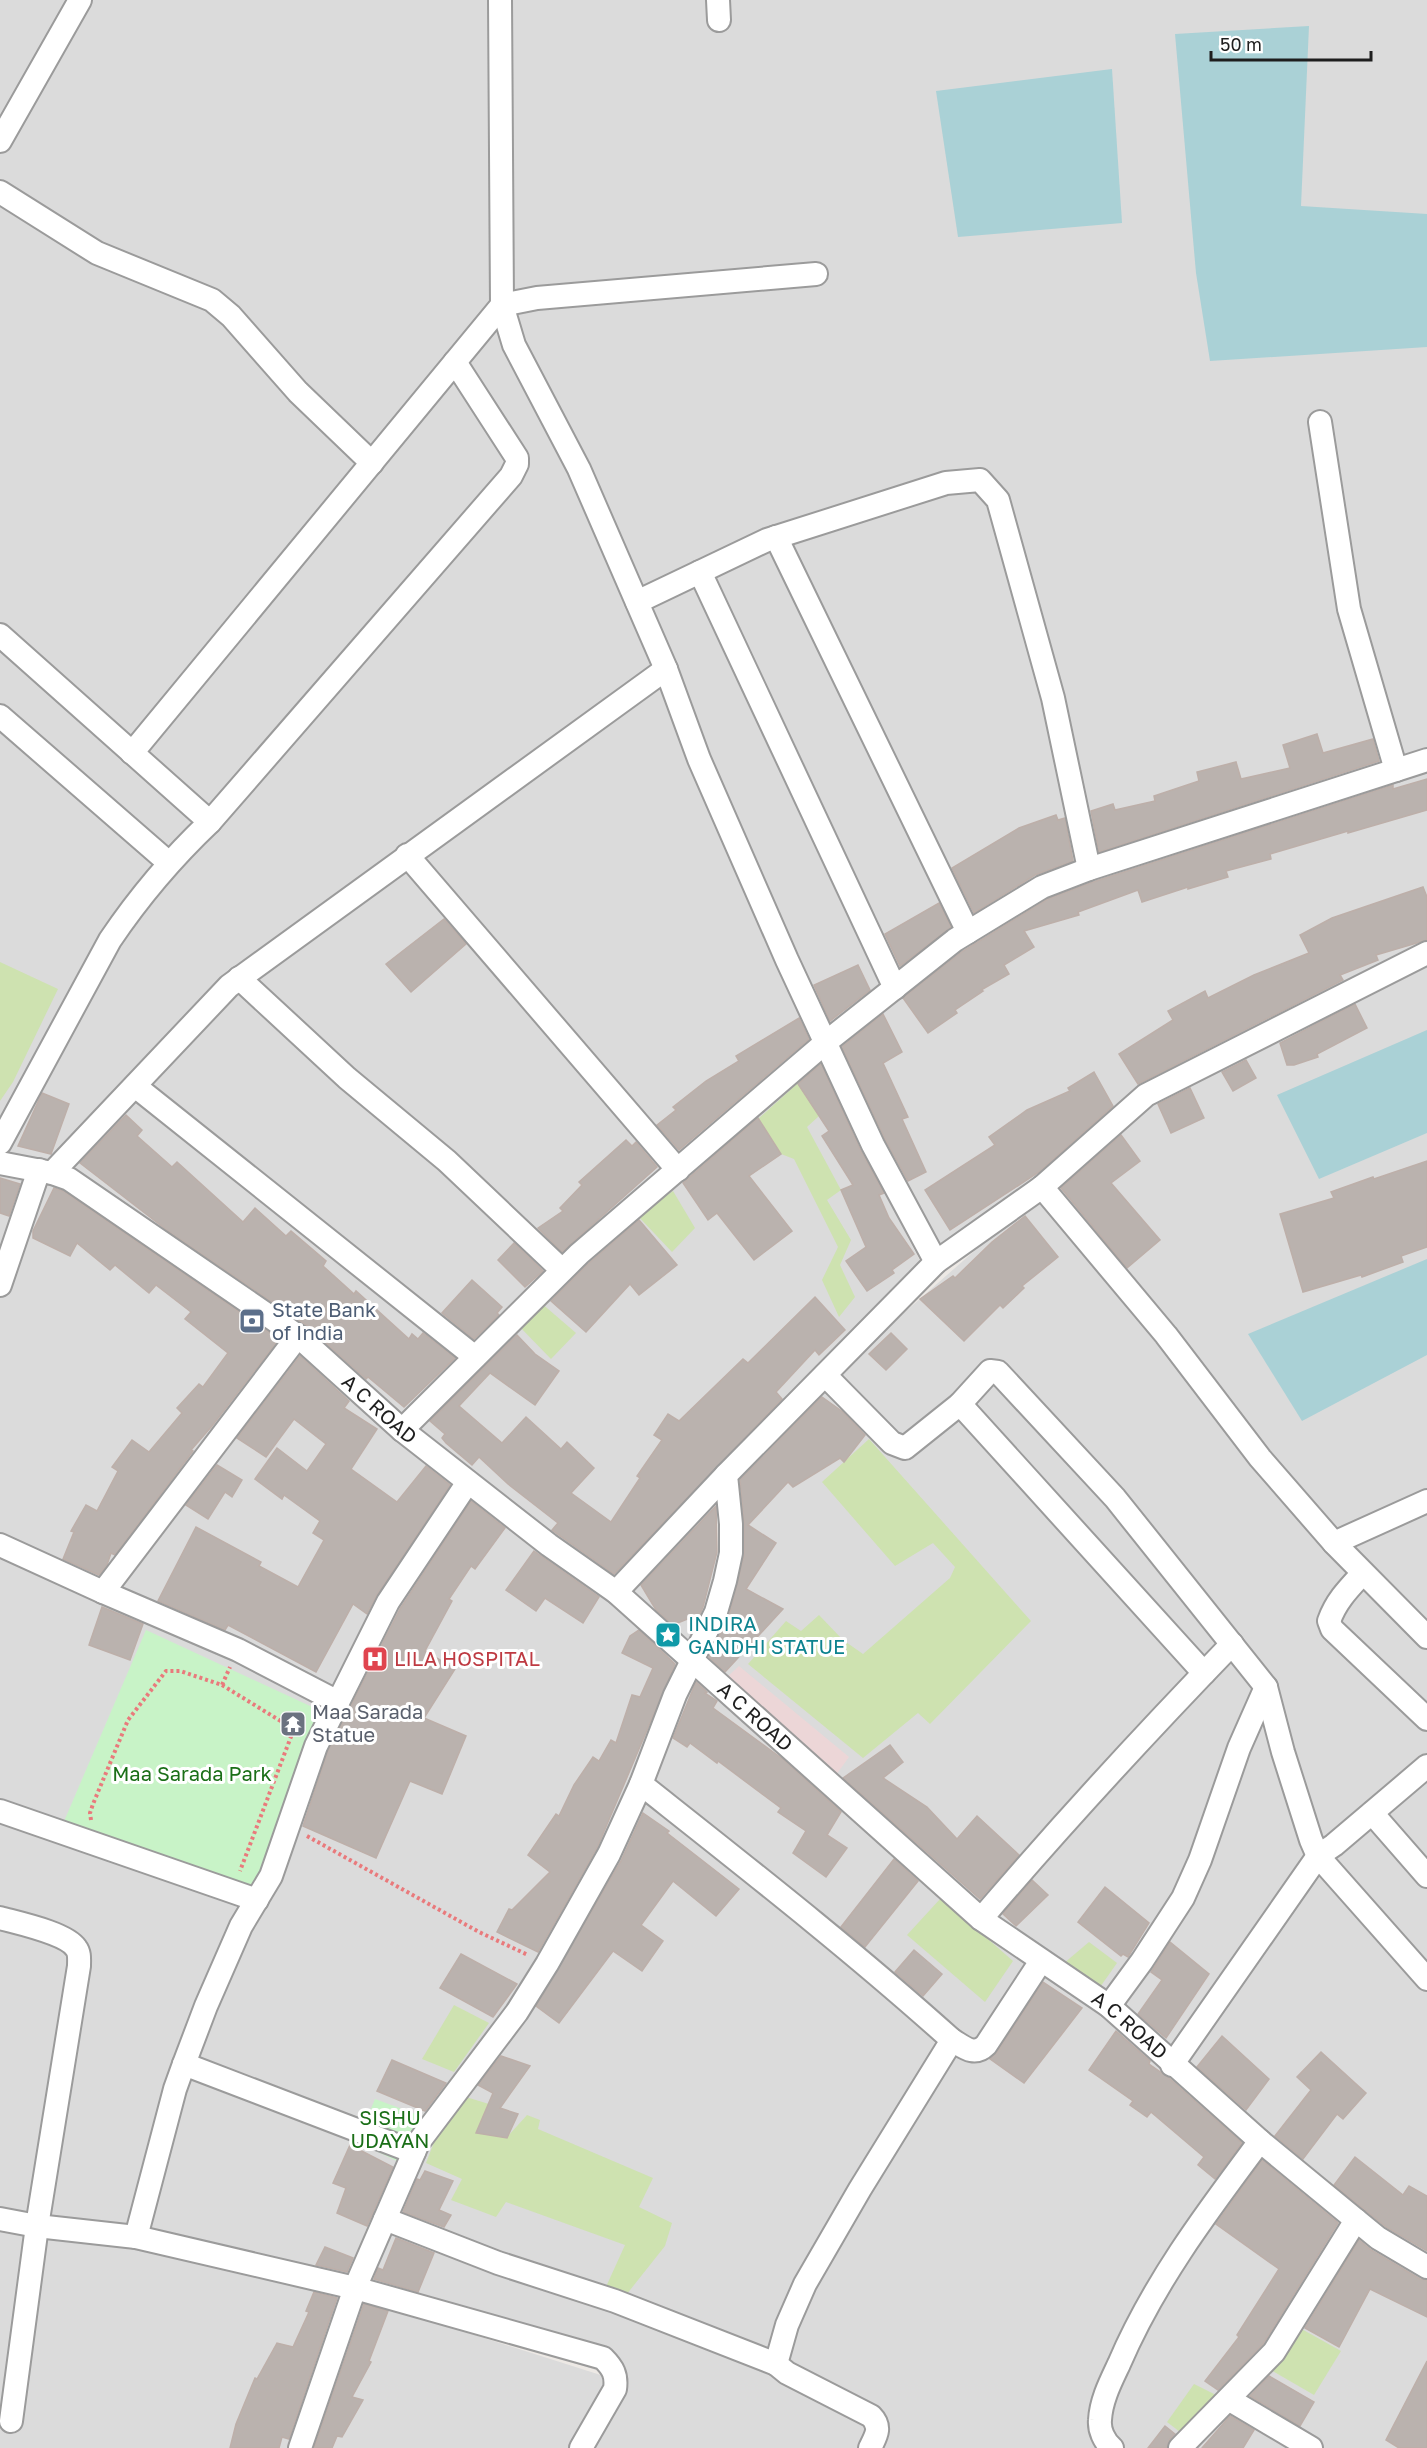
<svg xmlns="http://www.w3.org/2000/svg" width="1427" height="2448" viewBox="0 0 1427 2448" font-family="'Golos Text',sans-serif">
  <rect width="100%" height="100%" fill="#ede9e5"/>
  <g fill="#dbdbdb" fill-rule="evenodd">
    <path d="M0,0H1427V951L1248,1046L1427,954V2448H575L615,2376L356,2293L289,2448H0V1158L44,1169L0,1156ZM826,1045L934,1278L1114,1128L830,1378L928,1276L908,1238L825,1051L582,1251L404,1424L493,1500L469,1484L401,1581L463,1484L357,1395L398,1425L576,1250ZM287,1344L291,1347L109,1591L150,1612L104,1592ZM721,1489L719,1580L685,1659L619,1592L638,1574L622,1592L684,1653L699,1615L710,1594L716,1573L718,1492ZM380,1612L329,1706L288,1681L324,1698Z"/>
    <polygon points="359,2298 610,2378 571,2448 293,2448"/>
  </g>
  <polygon fill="#ecd6d7" points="739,1666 849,1757 836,1775 724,1680"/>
  <g fill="#cee2b0">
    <polygon points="0,962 58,989 13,1082 0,1101"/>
    <polygon points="798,1083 819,1116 807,1127 841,1190 827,1200 851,1240 840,1265 855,1297 839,1317 822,1280 838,1247 794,1159 781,1154 758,1119"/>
    <polygon points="673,1191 695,1228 672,1252 637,1215"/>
    <polygon points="540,1302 576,1333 551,1359 518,1325"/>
    <polygon points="869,1439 1031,1621 930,1724 918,1713 863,1758 748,1664 786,1621 801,1631 819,1615 843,1640 863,1654 950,1578 955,1567 933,1543 895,1566 822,1482"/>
    <polygon points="941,1898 1013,1961 985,2002 907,1935"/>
    <polygon points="1089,1942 1117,1963 1098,1990 1063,1964"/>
    <polygon points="454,2005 489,2023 454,2072 422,2059"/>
    <polygon points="466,2097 489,2104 477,2133 507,2137 527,2115 540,2120 538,2129 653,2178 639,2207 672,2223 665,2246 619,2304 600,2300 625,2245 506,2202 496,2217 451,2200 462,2179 426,2163 436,2137"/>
    <polygon points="1298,2327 1341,2351 1314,2395 1269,2369"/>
    <polygon points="1194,2384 1222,2398 1184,2435 1167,2422"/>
  </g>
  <g fill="#c8f3c7">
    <polygon points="146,1630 323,1712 248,1903 59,1833"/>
    <polygon points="375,2099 424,2117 401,2163 357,2142"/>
  </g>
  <g fill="#aad1d6">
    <polygon points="1309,26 1301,206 1427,214 1427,347 1210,361 1196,273 1175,34"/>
    <polygon points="1112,69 1122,223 958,237 936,91"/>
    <polygon points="1427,1030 1427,1133 1319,1179 1277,1095"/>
    <polygon points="1427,1259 1427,1355 1302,1421 1248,1334"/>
  </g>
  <g fill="#bab2ae" stroke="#bdafa9" stroke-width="1.5">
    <polygon points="1317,734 1323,753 1373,739 1379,761 1099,852 1091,811 1113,804 1115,810 1155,801 1154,796 1199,781 1197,772 1236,762 1241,779 1290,768 1283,745"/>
    <polygon points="1427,779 1427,810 1348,833 1348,831 1270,854 1271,859 1226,871 1228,877 1188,889 1188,887 1142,902 1138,890 1078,912 1079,915 1024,931 1034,947 1004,965 1009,974 981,990 983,991 955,1010 957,1013 928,1033 903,998 963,951 1048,899 1093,882 1393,785 1393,789"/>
    <polygon points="1056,815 1058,820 1065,818 1073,861 1035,875 974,913 952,868 1019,828"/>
    <polygon points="1423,887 1427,897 1427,940 1376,955 1378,960 1340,975 1343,980 1138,1084 1119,1054 1173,1020 1168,1011 1205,991 1208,998 1254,975 1309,953 1300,935 1332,918"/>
    <polygon points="939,903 951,927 900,966 885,934"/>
    <polygon points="444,919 466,944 411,992 386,964"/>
    <polygon points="858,965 870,990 830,1021 814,985"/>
    <polygon points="1355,1004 1367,1028 1317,1054 1318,1057 1294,1065 1287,1065 1280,1043"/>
    <polygon points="883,1014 902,1052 883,1063 908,1117 902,1119 926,1172 908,1181 885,1139 842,1047"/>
    <polygon points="799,1018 809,1039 679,1150 657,1125 676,1110 673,1107 706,1081 739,1061 736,1056"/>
    <polygon points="1246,1060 1256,1078 1233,1091 1222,1072"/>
    <polygon points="821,1064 861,1151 884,1193 879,1195 889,1218 914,1254 892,1270 894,1273 867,1291 846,1261 866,1247 841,1190 853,1185 822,1136 829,1131 798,1084"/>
    <polygon points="1094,1072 1113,1106 1039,1172 950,1230 925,1190 995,1145 989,1137 1027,1110 1070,1091 1068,1088"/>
    <polygon points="1190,1088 1204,1118 1171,1133 1158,1104"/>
    <polygon points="42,1093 69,1104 51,1154 18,1146"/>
    <polygon points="126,1115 142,1130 137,1136 172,1167 177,1162 243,1222 255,1208 286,1236 291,1231 326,1261 323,1266 354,1294 356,1291 409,1339 412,1334 418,1339 423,1333 455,1358 404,1407 368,1377 366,1379 306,1325 168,1231 80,1163"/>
    <polygon points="758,1118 781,1154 749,1176 792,1231 754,1260 717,1213 708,1220 683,1183"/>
    <polygon points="1121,1135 1140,1161 1111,1183 1160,1240 1127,1268 1061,1188"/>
    <polygon points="626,1140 632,1146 636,1142 657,1167 562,1252 538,1228 563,1211 560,1208 582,1185 579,1182"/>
    <polygon points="1427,1161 1427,1247 1401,1256 1403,1262 1362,1277 1361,1275 1303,1292 1280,1214 1334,1198 1331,1192 1373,1177 1374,1179"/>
    <polygon points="0,1178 20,1184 9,1216 0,1213"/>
    <polygon points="54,1188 63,1191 279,1339 212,1426 191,1450 193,1451 115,1555 111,1553 107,1565 99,1575 63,1559 74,1532 71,1531 86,1505 97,1511 118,1471 112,1467 132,1440 149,1452 182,1413 177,1408 199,1384 203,1387 228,1353 185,1319 191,1312 156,1285 149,1293 115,1265 110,1270 77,1243 70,1256 33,1238 33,1231"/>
    <polygon points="1025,1216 1058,1257 1022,1286 1024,1288 1003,1308 1000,1305 964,1341 920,1299 953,1276 955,1278 992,1242"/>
    <polygon points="639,1220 677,1265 639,1295 630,1284 586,1332 551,1301 588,1264"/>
    <polygon points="514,1243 543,1271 525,1287 498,1260"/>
    <polygon points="472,1280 502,1307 497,1313 499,1315 474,1339 442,1313"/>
    <polygon points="815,1297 845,1330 819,1355 815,1350 776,1392 782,1399 614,1574 552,1530 558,1523 508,1484 479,1457 472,1465 446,1443 442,1438 445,1434 430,1421 517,1335 535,1354 559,1371 535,1405 490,1373 459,1406 502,1443 526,1417 561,1449 567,1442 594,1468 571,1493 611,1522 640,1478 637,1476 662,1440 654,1435 668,1414 679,1421 743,1359 748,1363"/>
    <polygon points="891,1333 907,1349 886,1370 869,1354"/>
    <polygon points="300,1356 349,1401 344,1408 377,1429 351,1469 397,1502 426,1466 450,1485 377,1595 367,1614 353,1604 316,1672 228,1625 225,1630 158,1601 196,1527 261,1562 259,1566 298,1587 324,1540 313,1533 320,1521 284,1495 282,1499 255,1479 277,1448 307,1471 326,1444 294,1419 266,1457 237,1438"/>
    <polygon points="822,1397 843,1412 865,1435 844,1462 840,1458 793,1487 788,1482 748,1525 776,1543 746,1589 783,1609 725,1672 709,1657 729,1616 744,1556 744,1523 740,1480"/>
    <polygon points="217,1465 242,1480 232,1497 225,1492 208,1519 186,1505"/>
    <polygon points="471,1501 505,1528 475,1569 471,1566 449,1599 452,1601 425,1651 455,1669 424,1718 466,1736 442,1794 410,1781 376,1858 303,1826 328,1751 400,1609"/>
    <polygon points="716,1506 717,1552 703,1607 700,1614 673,1625 656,1610 641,1585"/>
    <polygon points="534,1551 599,1597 583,1623 545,1598 536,1611 506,1590"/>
    <polygon points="102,1607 143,1624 130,1660 89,1645"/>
    <polygon points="639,1630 675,1664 597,1848 538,1952 497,1932 509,1909 512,1910 550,1872 528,1855 556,1814 559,1816 574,1785 593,1757 599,1761 611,1740 616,1743 632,1695 640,1697 653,1668 622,1653 630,1636"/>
    <polygon points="696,1682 707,1692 705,1693 717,1701 713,1708 784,1760 841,1812 827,1835 847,1848 826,1877 793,1853 806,1831 778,1812 781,1808 718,1761 717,1763 690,1743 687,1747 673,1738"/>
    <polygon points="890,1745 903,1762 883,1778 927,1807 957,1839 977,1816 1019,1855 980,1899 843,1778"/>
    <polygon points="643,1813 669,1831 667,1833 739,1889 716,1916 673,1881 641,1925 663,1941 642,1971 613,1951 559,2023 536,2006 621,1861"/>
    <polygon points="894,1859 918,1881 865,1947 841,1927"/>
    <polygon points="1032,1880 1048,1895 1016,1926 1003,1914"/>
    <polygon points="1105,1887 1149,1923 1128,1957 1123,1954 1121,1956 1078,1922"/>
    <polygon points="1170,1942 1209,1974 1166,2038 1138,2014 1162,1980 1151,1972"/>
    <polygon points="914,1950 942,1974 923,1996 895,1972"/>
    <polygon points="461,1954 517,1984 493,2017 440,1988"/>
    <polygon points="1043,1982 1082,2008 1024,2083 990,2059 997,2052"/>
    <polygon points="1116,2031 1150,2061 1149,2064 1169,2078 1242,2143 1215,2179 1198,2165 1204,2157 1151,2112 1147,2117 1130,2105 1133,2101 1089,2070"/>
    <polygon points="1222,2036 1269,2079 1246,2110 1197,2067"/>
    <polygon points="1321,2052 1366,2093 1343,2119 1337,2114 1303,2159 1275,2136 1311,2090 1297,2077"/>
    <polygon points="501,2056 530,2066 500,2108 518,2114 507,2138 476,2133 493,2093 478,2085"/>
    <polygon points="392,2060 446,2083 425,2111 377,2091"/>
    <polygon points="350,2145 393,2167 367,2226 337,2213 346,2188 333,2183"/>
    <polygon points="1355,2157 1403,2195 1409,2186 1427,2196 1427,2251 1386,2227 1334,2185"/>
    <polygon points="1262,2160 1338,2223 1263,2344 1218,2390 1205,2381 1239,2337 1237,2335 1279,2269 1216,2224"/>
    <polygon points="425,2171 453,2181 439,2210 451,2215 444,2227 403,2212 417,2179 420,2180"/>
    <polygon points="396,2238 434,2253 418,2292 374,2279 378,2268 383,2270"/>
    <polygon points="1359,2240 1371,2250 1420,2279 1427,2280 1427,2317 1370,2289 1339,2347 1305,2328"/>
    <polygon points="325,2247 353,2258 347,2272 316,2265"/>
    <polygon points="314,2292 337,2298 289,2439 282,2437 279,2448 230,2448 236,2424 255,2378 257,2379 277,2343 293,2347 309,2312 306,2311"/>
    <polygon points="364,2304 388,2311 369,2361 371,2362 352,2397 363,2400 342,2437 337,2436 332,2448 314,2448"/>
    <polygon points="1427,2361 1427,2448 1399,2448 1386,2440"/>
    <polygon points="1269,2376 1314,2402 1300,2426 1250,2396"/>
    <polygon points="1230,2416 1254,2430 1243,2448 1202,2448"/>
    <polygon points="1165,2426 1175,2434 1170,2439 1167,2448 1148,2448"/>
  </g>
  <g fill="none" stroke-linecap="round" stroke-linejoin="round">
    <g stroke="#9b9b9b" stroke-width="26">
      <g id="minor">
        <polyline points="718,0 719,20"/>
        <polyline points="0,141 80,0"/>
        <polyline points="0,192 97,253 212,300 231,316 298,392 372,463"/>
        <polyline points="816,274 537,298 502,305 514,345 579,469 666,669 699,759 787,960 873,1145 936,1262"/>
        <polyline points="1320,422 1349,609 1396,770"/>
        <polyline points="776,537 968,932"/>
        <polyline points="700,572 895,988"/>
        <polyline points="637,602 767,540 946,483 980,480 998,500 1053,698 1089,869"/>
        <polyline points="0,635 210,822"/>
        <polyline points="0,716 169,863"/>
        <polyline points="132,753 502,305 500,0"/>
        <polyline points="407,855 678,1170"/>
        <polyline points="239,978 347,1078 447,1161 562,1270"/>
        <polyline points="135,1086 475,1357"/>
        <path d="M0,1143L110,940C139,897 172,858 210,822L511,476L517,464V458L455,362"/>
        <path id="s1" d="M0,1163L52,1173L69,1179L298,1336L402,1430L549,1545L616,1592L981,1919L1109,2006L1260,2141L1356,2220L1378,2238L1427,2267"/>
        <polyline points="52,1173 229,986 666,669"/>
        <polyline points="1042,1187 1166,1335 1260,1458 1334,1543 1427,1501"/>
        <polyline points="0,1285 39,1170"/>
        <polyline points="298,1336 103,1592 238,1650 338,1702"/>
        <polyline points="825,1375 892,1443 905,1448 960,1404 1204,1673"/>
        <polyline points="960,1404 990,1371 998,1372 1115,1498 1266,1687 1283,1752 1311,1840 1318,1856 1427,1979"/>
        <polyline points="402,1430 579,1254 825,1043 955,940 1042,887 1089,869 1427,760"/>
        <polyline points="1334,1543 1427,1637"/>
        <polyline points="0,1545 103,1592"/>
        <path d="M1363,1573C1349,1588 1336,1601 1329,1621L1332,1629L1427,1719"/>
        <polyline points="616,1592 726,1475"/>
        <path d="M641,1784C747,1868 852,1950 952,2040L860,2189L805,2284L787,2325L776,2364L787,2373L871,2416C882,2427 876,2436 870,2448"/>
        <polyline points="0,1811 257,1900"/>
        <polyline points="1372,1813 1427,1876"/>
        <path d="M0,1918C18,1923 66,1933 76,1948C80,1953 79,1960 79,1966L37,2226L11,2421"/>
        <path d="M981,1919C1062,1824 1146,1733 1232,1644"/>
        <polyline points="1109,2006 1142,1961 1183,1898 1200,1860 1239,1748 1266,1687"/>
        <path d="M952,2040C964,2047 974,2057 986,2045L1041,1961"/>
        <polyline points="184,2064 414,2152"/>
        <polyline points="1172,2065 1318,1856 1334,1845 1427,1766"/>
        <path d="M0,2219L37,2226L136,2237L355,2288L603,2358C613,2368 617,2375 615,2389L581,2448"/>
        <polyline points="385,2219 498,2263 615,2301 776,2364"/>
        <polyline points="136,2237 175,2089 184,2064 206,2006 241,1926 271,1876 316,1746 388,1602 468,1482"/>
        <polyline points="1230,2400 1311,2448"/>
        <polyline points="300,2448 355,2288 418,2143 517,2012 547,1964 609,1854 641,1784 675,1695 716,1612 725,1581 731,1553 731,1524 726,1475 936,1262 1042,1187 1146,1095 1427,953"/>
        <path d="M1112,2448C1104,2441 1099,2430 1100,2420C1101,2400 1111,2381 1119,2364C1154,2282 1207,2212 1260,2141"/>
        <polyline points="1180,2448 1274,2352 1356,2220"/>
      </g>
    </g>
    <g stroke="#e97a7c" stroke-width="4" stroke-dasharray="3 3" stroke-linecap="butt">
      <polyline points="222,1685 292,1728 292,1734 240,1871"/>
      <polyline points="91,1820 90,1813 93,1804 128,1720 166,1671 180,1671 222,1685 230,1667"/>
      <polyline points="307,1836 479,1932 528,1955"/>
    </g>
    <use href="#minor" stroke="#fff" stroke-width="22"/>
  </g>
  <defs>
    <g id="bank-square" transform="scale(1.35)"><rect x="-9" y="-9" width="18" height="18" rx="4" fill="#5c6f8a" stroke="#fff"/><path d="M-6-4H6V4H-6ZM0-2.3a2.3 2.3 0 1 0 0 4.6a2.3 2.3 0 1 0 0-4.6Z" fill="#fff"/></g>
    <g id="sight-square" transform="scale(1.35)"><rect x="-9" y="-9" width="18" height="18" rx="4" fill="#0f9aa8" stroke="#fff"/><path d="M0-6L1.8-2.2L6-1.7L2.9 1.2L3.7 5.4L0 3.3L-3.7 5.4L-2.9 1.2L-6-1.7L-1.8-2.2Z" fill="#fff"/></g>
    <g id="hospital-square" transform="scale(1.35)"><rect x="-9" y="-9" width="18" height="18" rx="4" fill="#e0444e" stroke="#fff"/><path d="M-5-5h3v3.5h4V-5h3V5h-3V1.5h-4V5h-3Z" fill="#fff"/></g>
    <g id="temple-square" transform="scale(1.35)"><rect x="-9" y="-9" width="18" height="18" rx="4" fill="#6b7280" stroke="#fff"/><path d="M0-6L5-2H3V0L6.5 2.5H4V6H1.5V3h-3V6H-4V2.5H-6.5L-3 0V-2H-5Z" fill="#fff"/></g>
  </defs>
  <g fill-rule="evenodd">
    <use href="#bank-square" x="252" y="1321"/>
    <use href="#sight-square" x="668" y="1635"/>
    <use href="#hospital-square" x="375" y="1659"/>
    <use href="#temple-square" x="293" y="1724"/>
  </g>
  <g text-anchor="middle" stroke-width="6" stroke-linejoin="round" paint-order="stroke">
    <g font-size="20" fill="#4e5e75" stroke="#fff" text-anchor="start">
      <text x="272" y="1317">State Bank<tspan x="272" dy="23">of India</tspan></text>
    </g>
    <g font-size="20" fill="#1e1e1e" stroke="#fff">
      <text dy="7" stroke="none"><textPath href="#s1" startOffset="458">A C ROAD</textPath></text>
      <text dy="7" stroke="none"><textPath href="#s1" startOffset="944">A C ROAD</textPath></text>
      <text dy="7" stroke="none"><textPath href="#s1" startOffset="1430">A C ROAD</textPath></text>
    </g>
    <g font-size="20" fill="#0d838f" stroke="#fff" text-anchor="start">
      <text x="688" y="1631">INDIRA<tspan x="688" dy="23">GANDHI STATUE</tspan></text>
    </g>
    <g font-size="20" fill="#be3a42" stroke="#fff" text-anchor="start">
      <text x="394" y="1666">LILA HOSPITAL</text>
    </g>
    <g font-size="20" fill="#5b616d" stroke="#fff" text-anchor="start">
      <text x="312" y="1719">Maa Sarada<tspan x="312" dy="23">Statue</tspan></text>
    </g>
    <g font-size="20" fill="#1b6f18" stroke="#fff">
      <text x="192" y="1781">Maa Sarada Park</text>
      <text x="390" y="2125">SISHU<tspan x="390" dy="23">UDAYAN</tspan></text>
    </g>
  </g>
  <path d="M1211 51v9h160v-9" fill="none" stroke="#1e1e1e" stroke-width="3"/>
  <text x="1220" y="51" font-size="18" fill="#1e1e1e" stroke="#ffffff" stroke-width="4.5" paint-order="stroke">50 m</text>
</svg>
